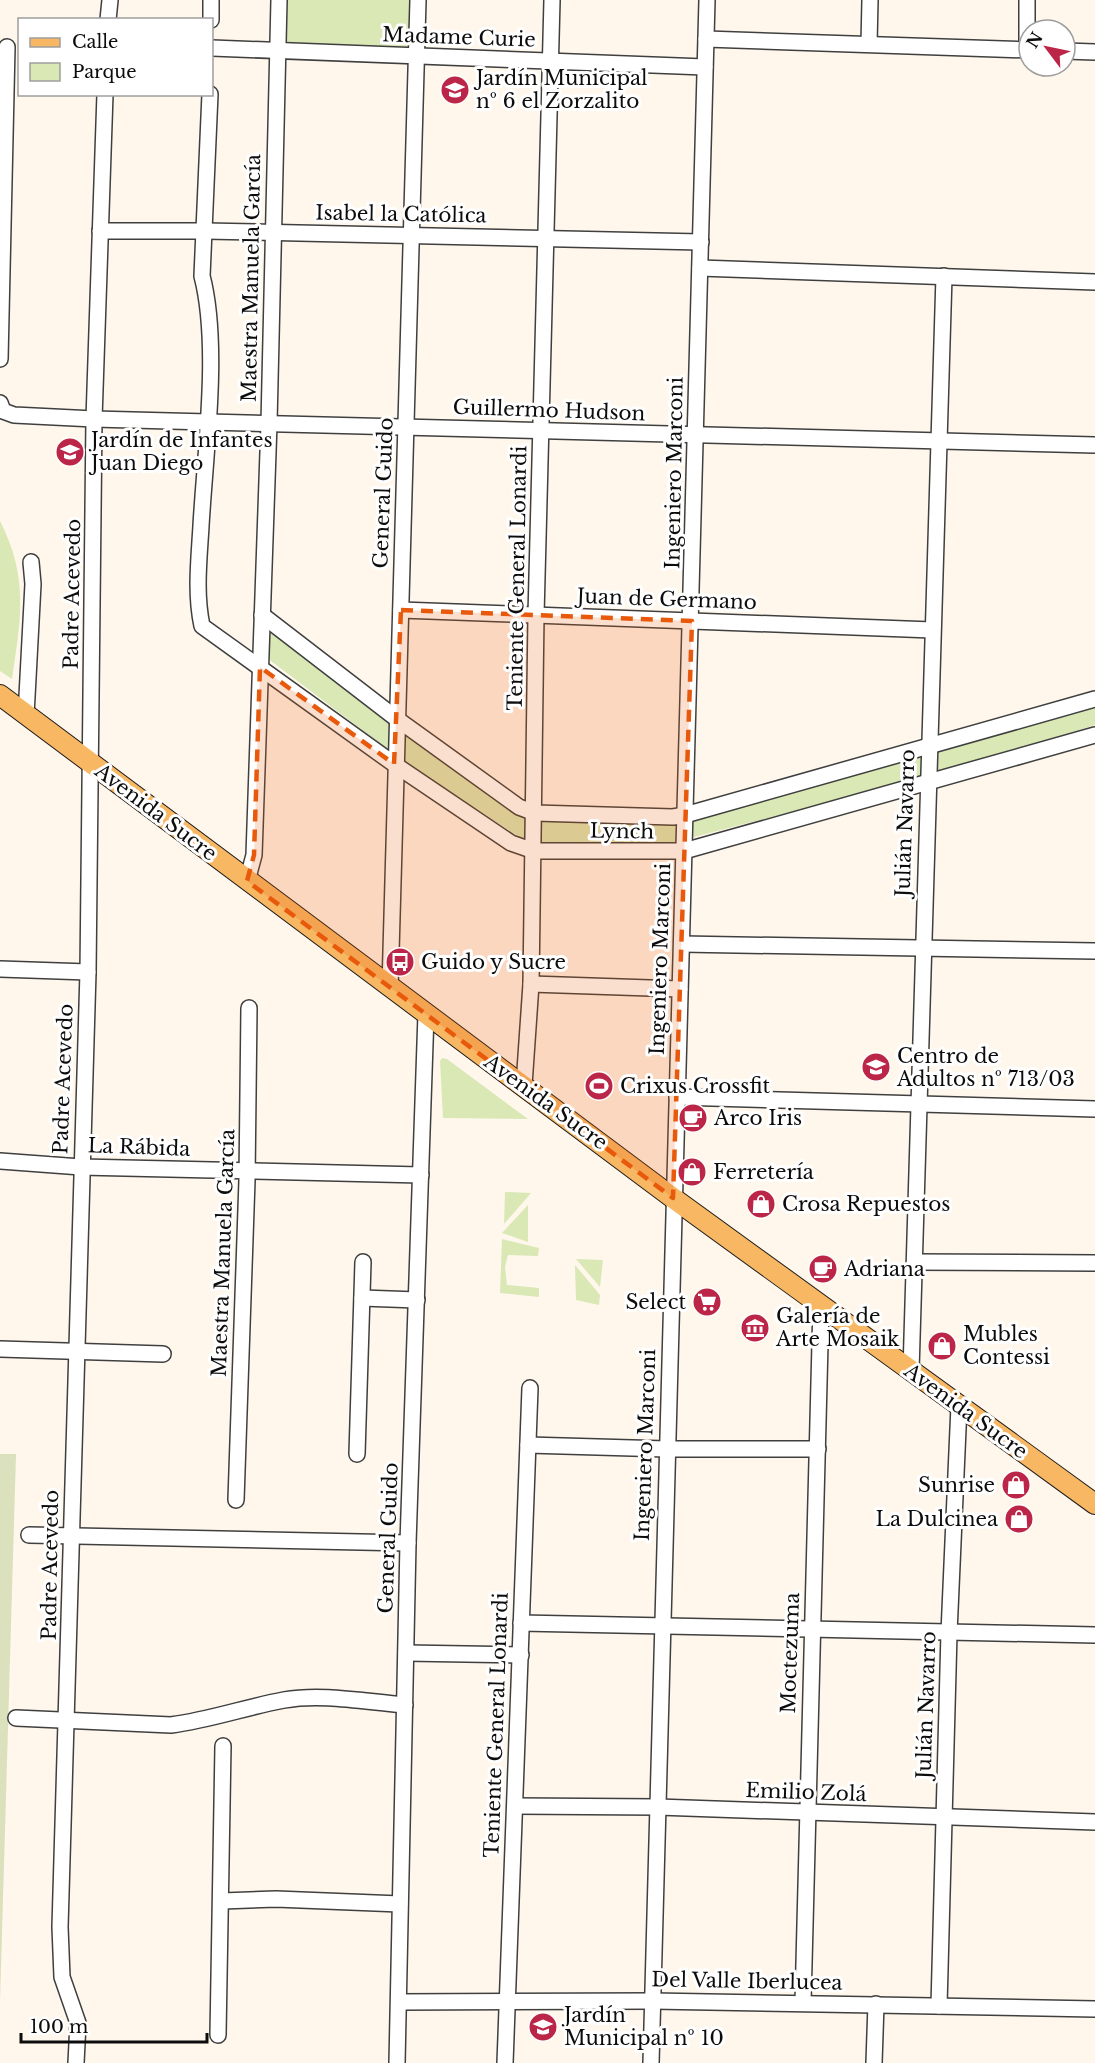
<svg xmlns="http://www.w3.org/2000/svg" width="1095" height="2063" viewBox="0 0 1095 2063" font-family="'Libre Baskerville',serif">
  <rect width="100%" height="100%" fill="#fff7eb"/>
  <g fill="#d9e8b5">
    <polygon points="279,0 418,0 416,56 278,50"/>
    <path d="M0,521C29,578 21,619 12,679L0,671Z"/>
    <polygon points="267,627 532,822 677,820 1095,703 1095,725 925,777 675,842 527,842 402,760 267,658"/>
    <polygon points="442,1058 447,1059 528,1119 443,1118 440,1061"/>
    <polygon points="505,1192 531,1193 504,1224"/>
    <polygon points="528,1205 528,1242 502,1233"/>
    <polygon points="502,1239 539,1248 538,1256 508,1255 505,1267 507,1285 539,1288 539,1297 500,1293"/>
    <polygon points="576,1259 603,1260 600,1287"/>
    <polygon points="575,1265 600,1295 599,1305 576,1300"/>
  </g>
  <polygon fill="#dbe0bd" points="0,1454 16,1454 0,2001"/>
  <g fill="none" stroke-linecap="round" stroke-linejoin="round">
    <g stroke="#3f3f3f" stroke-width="18">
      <g id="minor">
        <polyline points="211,0 211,20"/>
        <polyline points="108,20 110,0"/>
        <polyline points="706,39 1029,50"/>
        <polyline points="869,44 870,0"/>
        <polyline points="212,48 705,67"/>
        <polyline points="1027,50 1027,0"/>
        <polyline points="1065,51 1095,52"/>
        <path d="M210,94L202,276C220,345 205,453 201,526C199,560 195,593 202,626L394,764L511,843L534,851H684L1095,735"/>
        <polyline points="100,231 206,231 701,242"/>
        <polyline points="700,268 1095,282"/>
        <polyline points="0,359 7,47"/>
        <polyline points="0,403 3,411 14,415 94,419 1095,445"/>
        <polyline points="401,610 932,630"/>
        <polyline points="262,615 397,719 519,807 535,813 673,817 685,815 1095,699"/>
        <polyline points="26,715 33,584 31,562"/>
        <polyline points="247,881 254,855 269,423 279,0"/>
        <polyline points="682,944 1095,951"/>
        <polyline points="0,969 88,972"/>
        <polyline points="531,984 680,989"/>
        <polyline points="390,987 418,0"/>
        <polyline points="524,1085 531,984 536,615 552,0"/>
        <polyline points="677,1097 1095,1109"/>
        <polyline points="0,1161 81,1167 421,1175"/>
        <polyline points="915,1262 1095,1263"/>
        <polyline points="362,1298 417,1300"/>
        <polyline points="0,1349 163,1354"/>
        <polyline points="911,1371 944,276"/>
        <polyline points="528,1445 667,1449 818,1449"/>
        <polyline points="357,1454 363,1262"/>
        <polyline points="236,1500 247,1180 249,1008"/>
        <polyline points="29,1535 408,1543"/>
        <polyline points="521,1623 1095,1635"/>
        <polyline points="406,1653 521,1655"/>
        <path d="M16,1718L171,1725C210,1720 246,1707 284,1700C322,1693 366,1702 405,1705"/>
        <polyline points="515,1806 658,1807 1095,1822"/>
        <polyline points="222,1901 276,1899 400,1904"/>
        <polyline points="399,2002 653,2001 1095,2009"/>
        <polyline points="803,2002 821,1305"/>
        <polyline points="939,2006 949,1633 959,1406"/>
        <polyline points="218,2035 223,1746"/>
        <polyline points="76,2063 78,2023 62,1977 60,1927 88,972 94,419 105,94"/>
        <polyline points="397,2063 408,1543 426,1014"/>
        <polyline points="505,2063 530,1388"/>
        <path d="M651,2063C668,1375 690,688 707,0"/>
        <polyline points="874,2063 876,2004"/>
      </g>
    </g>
    <g stroke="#1d1d1d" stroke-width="22">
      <polyline id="major" points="0,695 673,1198 1095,1504"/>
    </g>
    <use href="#minor" stroke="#fff" stroke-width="15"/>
    <use href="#major" stroke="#f8b762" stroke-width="20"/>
  </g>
  <path fill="#e8590c" fill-opacity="0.2" stroke="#e8590c" stroke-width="4.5" stroke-dasharray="12 8" stroke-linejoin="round" d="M401,610L692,621L673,1198L247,881L254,855L260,667L394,764Z"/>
  <defs>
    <g id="school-disc" transform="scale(1.5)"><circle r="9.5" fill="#bb2548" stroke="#fff"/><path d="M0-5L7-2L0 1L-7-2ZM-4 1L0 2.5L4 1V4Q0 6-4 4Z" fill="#fff"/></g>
    <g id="bus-disc" transform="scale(1.5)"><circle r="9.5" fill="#bb2548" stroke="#fff"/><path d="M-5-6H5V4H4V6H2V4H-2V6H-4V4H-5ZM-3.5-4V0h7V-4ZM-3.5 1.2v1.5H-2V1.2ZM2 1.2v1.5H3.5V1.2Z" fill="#fff"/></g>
    <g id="stadium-disc" transform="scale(1.5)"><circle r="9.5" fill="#bb2548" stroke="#fff"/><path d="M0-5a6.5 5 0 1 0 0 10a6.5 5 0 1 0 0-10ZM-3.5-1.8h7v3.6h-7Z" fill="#fff"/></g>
    <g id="cafe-disc" transform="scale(1.5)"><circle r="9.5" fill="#bb2548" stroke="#fff"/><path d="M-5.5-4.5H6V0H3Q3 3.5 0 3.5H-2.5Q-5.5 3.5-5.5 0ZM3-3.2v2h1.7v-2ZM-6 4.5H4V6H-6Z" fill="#fff"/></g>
    <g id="shop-disc" transform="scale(1.5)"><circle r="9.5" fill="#bb2548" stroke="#fff"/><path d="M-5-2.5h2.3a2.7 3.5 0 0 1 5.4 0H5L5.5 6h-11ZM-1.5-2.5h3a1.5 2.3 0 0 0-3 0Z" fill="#fff"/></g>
    <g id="supermarket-disc" transform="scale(1.5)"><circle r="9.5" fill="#bb2548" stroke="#fff"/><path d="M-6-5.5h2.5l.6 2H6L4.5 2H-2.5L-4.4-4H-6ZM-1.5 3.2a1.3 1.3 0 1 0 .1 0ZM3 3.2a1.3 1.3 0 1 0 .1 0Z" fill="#fff"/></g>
    <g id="museum-disc" transform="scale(1.5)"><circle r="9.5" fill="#bb2548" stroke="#fff"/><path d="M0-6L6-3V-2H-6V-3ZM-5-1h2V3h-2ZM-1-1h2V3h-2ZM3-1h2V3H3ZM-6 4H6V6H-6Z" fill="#fff"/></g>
  </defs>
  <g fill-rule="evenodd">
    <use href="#school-disc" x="455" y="90"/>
    <use href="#school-disc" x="70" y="452"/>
    <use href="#bus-disc" x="400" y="962"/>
    <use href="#school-disc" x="876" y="1067"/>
    <use href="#stadium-disc" x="599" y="1086"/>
    <use href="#cafe-disc" x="693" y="1118"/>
    <use href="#shop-disc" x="692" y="1172"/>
    <use href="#shop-disc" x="761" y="1204"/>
    <use href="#cafe-disc" x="823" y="1269"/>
    <use href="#supermarket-disc" x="707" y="1302"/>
    <use href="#museum-disc" x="755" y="1328"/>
    <use href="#shop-disc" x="942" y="1346"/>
    <use href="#shop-disc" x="1016" y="1485"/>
    <use href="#shop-disc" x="1019" y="1519"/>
    <use href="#school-disc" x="543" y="2027"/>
  </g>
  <g text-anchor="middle" stroke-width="6" stroke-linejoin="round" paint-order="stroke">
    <g font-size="20" fill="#0c0c0c" stroke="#fff">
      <text transform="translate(459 37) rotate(2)" y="7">Madame Curie</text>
      <text transform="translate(401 214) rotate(1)" y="7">Isabel la Católica</text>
      <text transform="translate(251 278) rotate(-89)" y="7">Maestra Manuela García</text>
      <text transform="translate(549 410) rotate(2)" y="7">Guillermo Hudson</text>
      <text transform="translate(674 473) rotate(-89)" y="7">Ingeniero Marconi</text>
      <text transform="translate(383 493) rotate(-88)" y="7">General Guido</text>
      <text transform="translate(517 578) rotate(-89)" y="7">Teniente General Lonardi</text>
      <text transform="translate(72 594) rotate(-89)" y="7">Padre Acevedo</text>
      <text transform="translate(667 599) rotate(2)" y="7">Juan de Germano</text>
      <text transform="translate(156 812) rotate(37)" y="7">Avenida Sucre</text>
      <text transform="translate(905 823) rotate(-88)" y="7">Julián Navarro</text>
      <text transform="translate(622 831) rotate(1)" y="7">Lynch</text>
      <text transform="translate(660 959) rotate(-88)" y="7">Ingeniero Marconi</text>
      <text transform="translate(63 1079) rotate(-88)" y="7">Padre Acevedo</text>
      <text transform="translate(546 1102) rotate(36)" y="7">Avenida Sucre</text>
      <text transform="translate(139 1147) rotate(2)" y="7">La Rábida</text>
      <text transform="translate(223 1253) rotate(-88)" y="7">Maestra Manuela García</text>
      <text transform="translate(966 1411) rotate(36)" y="7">Avenida Sucre</text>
      <text transform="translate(645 1445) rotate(-88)" y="7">Ingeniero Marconi</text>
      <text transform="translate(388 1538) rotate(-88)" y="7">General Guido</text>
      <text transform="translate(50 1565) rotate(-89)" y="7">Padre Acevedo</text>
      <text transform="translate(790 1653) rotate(-88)" y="7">Moctezuma</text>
      <text transform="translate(926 1705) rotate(-88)" y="7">Julián Navarro</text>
      <text transform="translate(496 1725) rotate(-88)" y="7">Teniente General Lonardi</text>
      <text transform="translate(806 1792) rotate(2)" y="7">Emilio Zolá</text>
      <text transform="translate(747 1981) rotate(1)" y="7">Del Valle Iberlucea</text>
    </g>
    <g font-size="20" fill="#0c0c0c" stroke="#fff" text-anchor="start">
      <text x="476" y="85">Jardín Municipal<tspan x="476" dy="23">nº 6 el Zorzalito</tspan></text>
      <text x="91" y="447">Jardín de Infantes<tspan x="91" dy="23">Juan Diego</tspan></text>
      <text x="421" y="969">Guido y Sucre</text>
      <text x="897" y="1063">Centro de<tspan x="897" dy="23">Adultos nº 713/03</tspan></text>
      <text x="620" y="1093">Crixus Crossfit</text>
      <text x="714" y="1125">Arco Iris</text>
      <text x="713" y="1179">Ferretería</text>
      <text x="782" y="1211">Crosa Repuestos</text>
      <text x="844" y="1276">Adriana</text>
      <text x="686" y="1309" text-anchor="end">Select</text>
      <text x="776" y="1323">Galería de<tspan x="776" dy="23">Arte Mosaik</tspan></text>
      <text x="963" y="1341">Mubles<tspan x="963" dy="23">Contessi</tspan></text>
      <text x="995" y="1492" text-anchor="end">Sunrise</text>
      <text x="998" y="1526" text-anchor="end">La Dulcinea</text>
      <text x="564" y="2022">Jardín<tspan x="564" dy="23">Municipal nº 10</tspan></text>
    </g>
  </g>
  <rect x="18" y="18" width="195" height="78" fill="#ffffff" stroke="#9e9e9e" stroke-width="1.5"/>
  <rect x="30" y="38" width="30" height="9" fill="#f8b762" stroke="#9e9e9e" stroke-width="1.5"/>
  <text x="72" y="48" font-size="18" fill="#0c0c0c">Calle</text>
  <rect x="30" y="63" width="30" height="18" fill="#d9e8b5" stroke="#9e9e9e" stroke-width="1.5"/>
  <text x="72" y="78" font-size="18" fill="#0c0c0c">Parque</text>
  <g transform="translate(1047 48) rotate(302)"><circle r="28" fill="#ffffff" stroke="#9e9e9e" stroke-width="1.5"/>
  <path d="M0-4.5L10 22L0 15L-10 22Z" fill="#bb2548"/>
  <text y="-9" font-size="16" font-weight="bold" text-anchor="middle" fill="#0c0c0c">N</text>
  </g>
  <path d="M21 2033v9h186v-9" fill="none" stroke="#0c0c0c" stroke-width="3"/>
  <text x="30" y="2033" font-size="18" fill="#0c0c0c" stroke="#ffffff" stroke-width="4.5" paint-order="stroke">100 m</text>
</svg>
